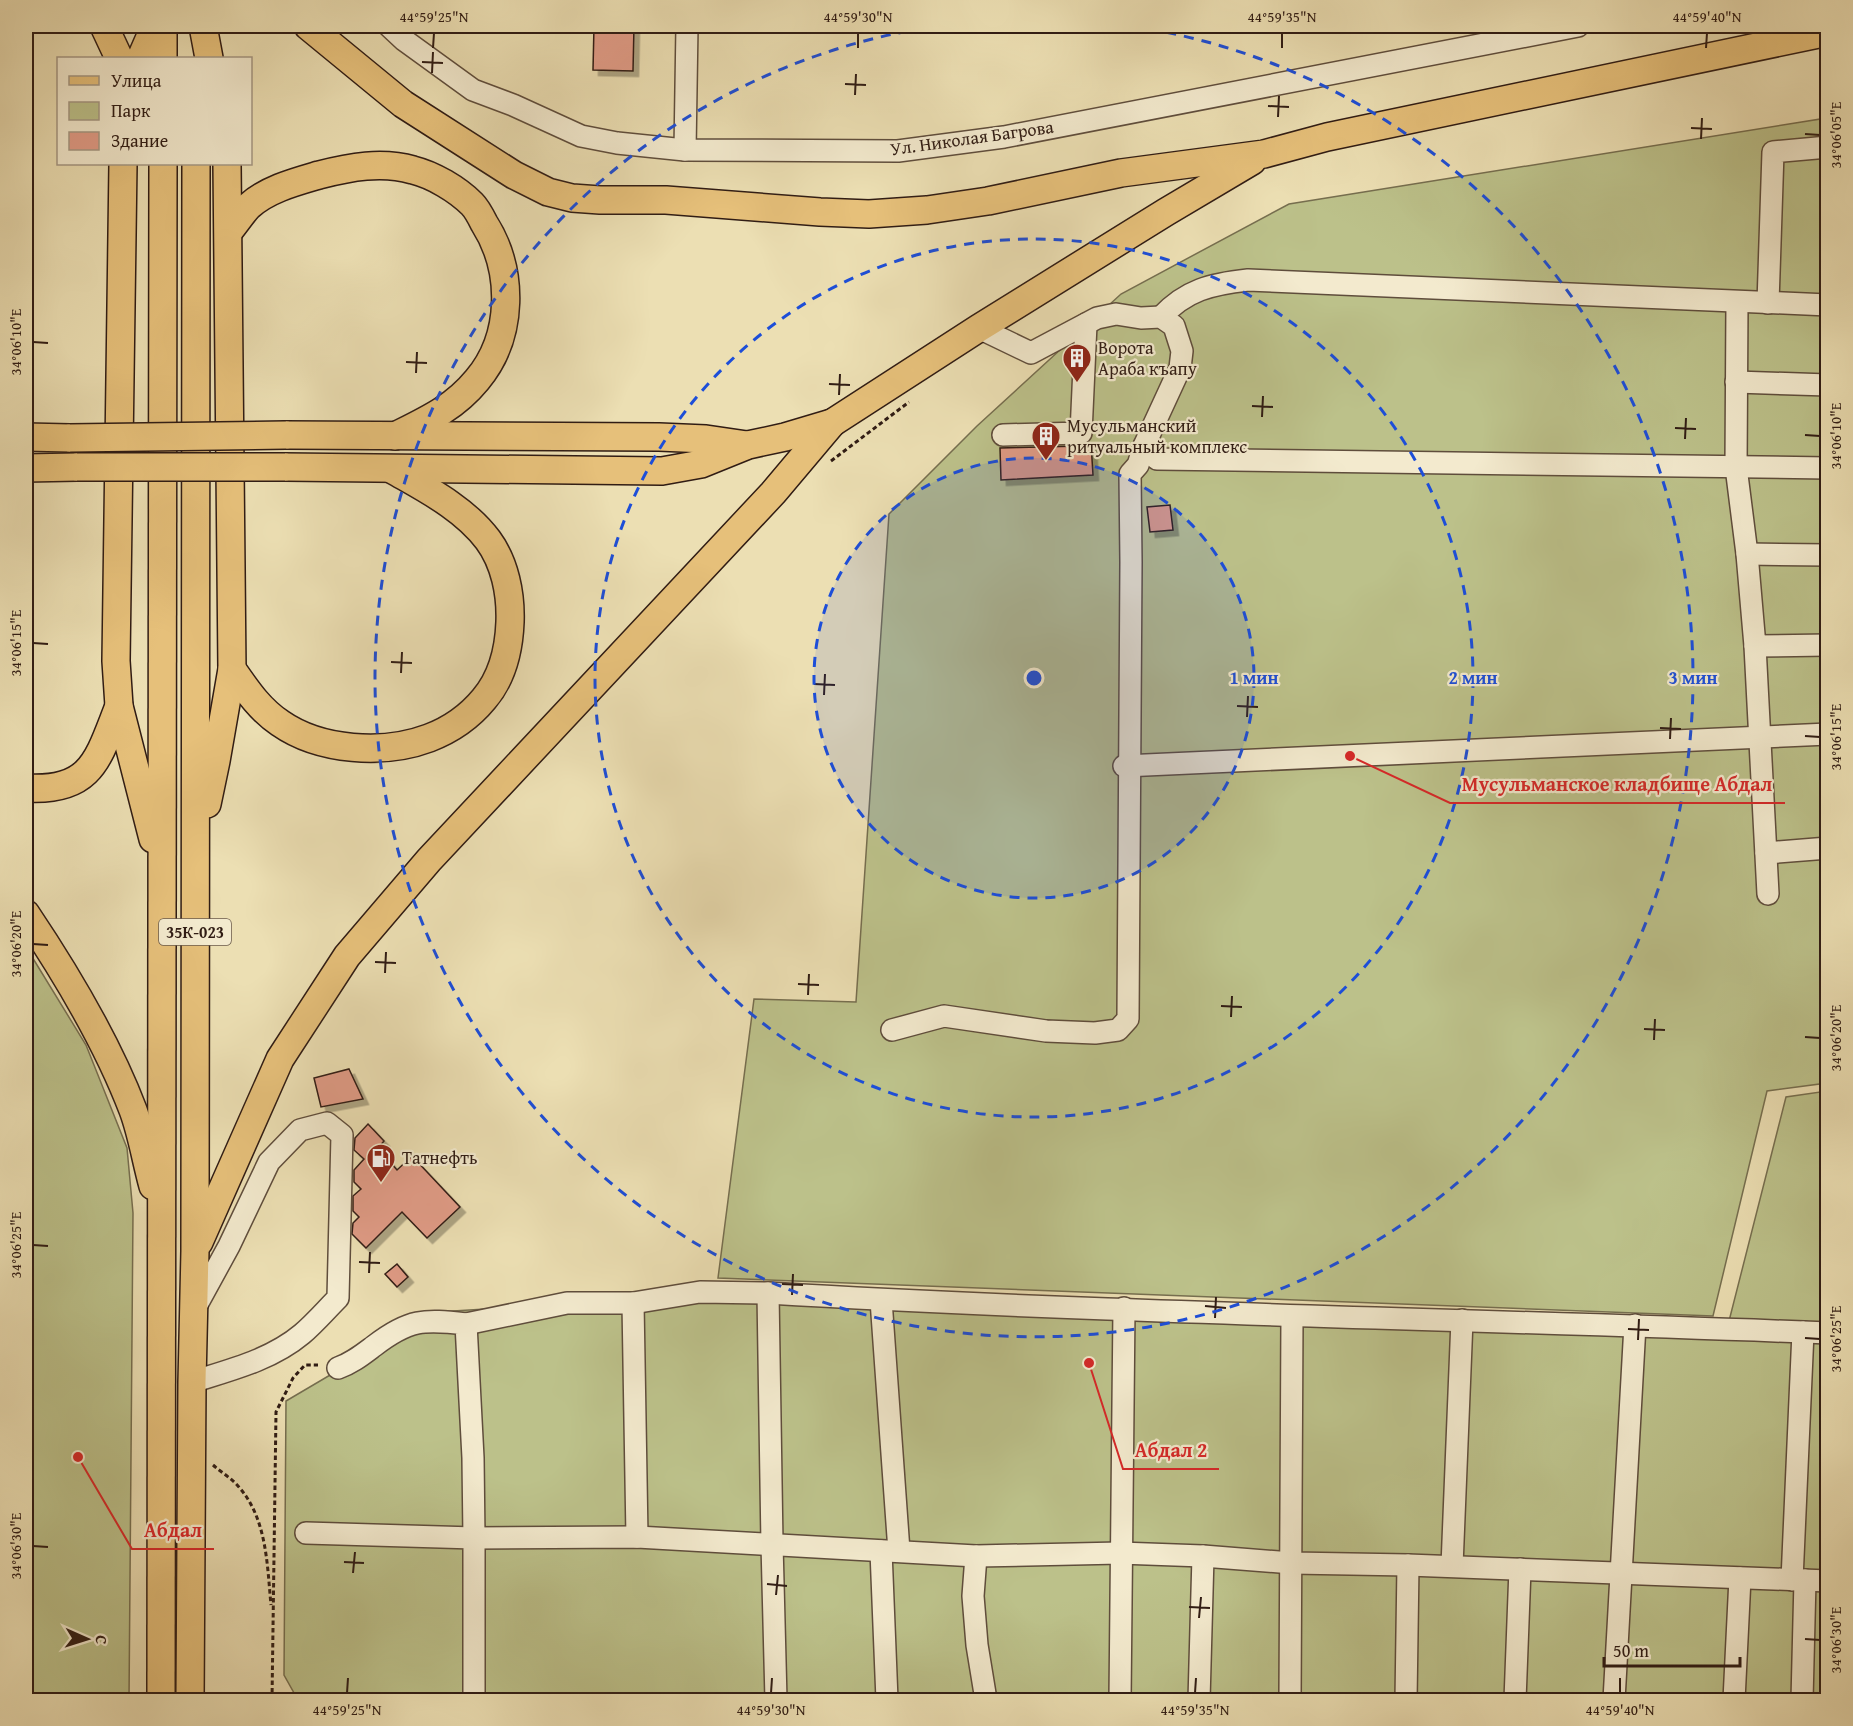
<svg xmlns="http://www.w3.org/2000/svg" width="1853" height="1726" viewBox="0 0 1853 1726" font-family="'Gentium Book Plus',serif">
  <defs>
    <filter id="shadow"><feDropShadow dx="5.5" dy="5.5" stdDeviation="0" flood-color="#0004"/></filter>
  </defs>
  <rect width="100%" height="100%" fill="#ecdfb3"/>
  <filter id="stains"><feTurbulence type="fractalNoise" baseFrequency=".00333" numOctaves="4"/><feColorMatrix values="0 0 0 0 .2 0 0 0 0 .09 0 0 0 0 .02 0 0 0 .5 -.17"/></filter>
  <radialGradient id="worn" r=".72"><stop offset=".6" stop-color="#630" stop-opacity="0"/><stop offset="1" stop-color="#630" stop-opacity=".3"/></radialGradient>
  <g fill="#bcc18a" stroke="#766e4f" stroke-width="1.5">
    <polygon points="1827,118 1827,1083 1767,1091 1713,1316 718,1278 754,999 856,1002 889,514 977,426 1121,294 1289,204"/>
    <polygon points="26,947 86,1045 127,1148 133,1213 129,1700 26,1700"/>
    <polygon points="1827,1091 1827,1700 298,1700 284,1675 286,1401 437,1312 699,1296 1728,1325 1786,1097"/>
  </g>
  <g fill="#e19c87" stroke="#301c14" stroke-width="1.5" filter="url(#shadow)">
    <polygon points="594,26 634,26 633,71 593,70"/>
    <polygon points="1091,443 1093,475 1001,480 1000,448 1081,446"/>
    <polygon points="1170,505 1173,530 1150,532 1147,507"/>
    <polygon points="349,1069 363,1099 321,1107 314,1078"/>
    <polygon points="368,1124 384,1141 378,1148 397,1170 412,1156 460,1207 427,1238 402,1212 366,1248 352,1234 353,1223 359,1217 353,1211 353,1196 361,1189 354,1182 354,1170 364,1159 354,1150 355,1138"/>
    <polygon points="397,1264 408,1277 397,1287 385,1274"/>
  </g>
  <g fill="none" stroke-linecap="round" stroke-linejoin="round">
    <g stroke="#5f4d3c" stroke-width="24">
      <g id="minor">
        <polyline points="389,26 404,40 473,90 513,105 581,136 617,143 685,150 898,151 1004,137 1578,26"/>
        <polyline points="685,150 687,26"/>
        <polyline points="1737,302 1736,467 1747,554 1755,646 1828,645"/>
        <polyline points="1768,303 1773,152 1828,147"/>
        <path d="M1161,317C1186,290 1211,284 1248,280L1828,305"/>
        <polyline points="979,328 1031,353 1097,318 1116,314 1141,318 1161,317 1174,326 1182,351 1180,368 1144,446 1157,459 1828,468"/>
        <polyline points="1736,382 1828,385"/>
        <polyline points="1003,435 1081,433 1086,324"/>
        <polyline points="1747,554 1828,555"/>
        <polyline points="1755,646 1768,894"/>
        <polyline points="1124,766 1828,734"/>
        <polyline points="1766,853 1828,848"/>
        <polyline points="892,1030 944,1016 1046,1031 1095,1033 1118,1030 1128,1019 1131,562 1130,474 1138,465 1144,446"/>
        <polyline points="768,1293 772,1544 776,1700"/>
        <polyline points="881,1300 899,1551"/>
        <polyline points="633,1303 637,1537"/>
        <path d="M466,1324L567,1303H633L700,1292L768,1293C1121,1314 1474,1319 1828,1333"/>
        <path d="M338,1368C352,1363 362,1355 374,1346C409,1319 424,1319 466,1324L473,1458L474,1538L637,1537L976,1556L1120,1553L1203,1556L1292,1563L1408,1565L1828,1581"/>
        <path d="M192,1382C230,1370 271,1360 302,1334C315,1323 326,1310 338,1298L342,1135L327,1123L300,1130L269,1162L229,1246L194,1310"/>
        <polyline points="306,1533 474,1538 474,1700"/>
        <polyline points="881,1551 887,1700"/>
        <polyline points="976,1556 973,1596 977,1645 986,1700"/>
        <polyline points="1452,1566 1462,1320"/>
        <polyline points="1792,1580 1803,1332"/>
        <polyline points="1120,1700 1124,1308"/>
        <polyline points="1199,1700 1203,1556"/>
        <polyline points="1290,1700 1292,1317"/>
        <polyline points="1406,1700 1408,1565"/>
        <polyline points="1515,1700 1520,1569"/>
        <polyline points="1614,1700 1635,1325"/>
        <polyline points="1734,1700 1740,1578"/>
        <polyline points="1802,1700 1805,1580"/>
      </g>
    </g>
    <g stroke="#301c14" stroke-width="30">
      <g id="major">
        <polyline points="104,26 119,58"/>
        <polyline points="163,26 163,58"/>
        <polyline points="203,26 209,58"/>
        <polyline points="308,26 403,104 514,175 548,192 572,198 600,200 666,200 820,212 869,214 927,210 988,201 1121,173 1264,154 1327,137 1828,32"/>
        <polyline points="141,58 155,26"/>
        <polyline points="123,164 116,661 119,706 153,839"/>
        <path d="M229,231C236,223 242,213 249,206C268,189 295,182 319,175C350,167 382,161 413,170C433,175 457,189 472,204C477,209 481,217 484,223C514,270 514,336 477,380C454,408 427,420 395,436"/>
        <polyline points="286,435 659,437 706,439 747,445"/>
        <polyline points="26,437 70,438"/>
        <polyline points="285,467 662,471 701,464 748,445 785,437 832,423 979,328 1166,212 1252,161"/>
        <polyline points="26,468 77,467"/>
        <path d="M232,669C246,689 259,709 280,723C320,751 384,755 429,738C450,730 470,716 484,699C502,678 509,649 510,622C511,594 505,563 488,540C464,508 426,489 393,470"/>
        <path d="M26,788C92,792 98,759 119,706"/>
        <polyline points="207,804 216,761 232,669 227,164"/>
        <path d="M26,914C67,975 107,1042 133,1110C142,1134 146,1161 153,1186"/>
        <polyline points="199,1242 280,1059 347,956 429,860 773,493 832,423"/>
        <polyline points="161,1700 163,164"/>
        <polyline points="190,1700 192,1382 195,1251 196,164"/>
      </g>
    </g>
    <g stroke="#301c14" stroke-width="3" stroke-dasharray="4.5 3" stroke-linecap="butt">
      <polyline points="831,461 909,402"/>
      <path d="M213,1465C221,1472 231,1478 238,1486C267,1518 267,1564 271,1605"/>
      <polyline points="272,1700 276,1412 293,1378 305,1365 318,1365"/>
    </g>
    <use href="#minor" stroke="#f3eace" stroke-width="21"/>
    <use href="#major" stroke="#e6c07a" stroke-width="27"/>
    <g stroke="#301c14" stroke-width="30" stroke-linecap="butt">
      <g id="major-bridge">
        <polyline points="70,438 286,435"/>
        <polyline points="77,467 285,467"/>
      </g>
    </g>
    <use href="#major-bridge" stroke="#e6c07a" stroke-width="27"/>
  </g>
  <path fill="none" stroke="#301c14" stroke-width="2" d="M433,48L434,33M858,48V33M1282,48V33M1706,48L1707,33M422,62L443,63M432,73L433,52M845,84L866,85M855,95L856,74M1268,106L1289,107M1278,117L1279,96M1691,128L1712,129M1805,134L1820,135M1701,139L1702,118M33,342L48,343M406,362L427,363M416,373L417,352M829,384L850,385M839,395L840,374M1252,406L1273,407M1262,417L1263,396M1675,428L1696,429M1805,435L1820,436M1685,439L1686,418M33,643L48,644M391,662L412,663M401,673L402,652M814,684L835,685M824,695L825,674M1237,706L1258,707M1247,717L1248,696M1660,728L1681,729M1805,736L1820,737M1670,739L1671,718M33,944L48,945M375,962L396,963M385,973L386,952M798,984L819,985M808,995L809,974M1221,1006L1242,1007M1231,1017L1232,996M1644,1029L1665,1030M1805,1037L1820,1038M1654,1040L1655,1019M33,1245L48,1246M359,1262L380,1263M369,1273L370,1252M782,1284L803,1285M792,1295L793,1274M1205,1306L1226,1308M1215,1318L1216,1297M1628,1329L1649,1330M1805,1338L1820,1339M1638,1340L1639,1319M33,1546L48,1547M344,1562L364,1563M353,1573L355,1552M767,1584L787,1586M776,1595L778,1575M1189,1607L1210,1608M1199,1618L1201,1597M1805,1639L1820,1640M347,1693L348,1678M771,1693L772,1678M1195,1693L1196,1678M1620,1693V1678"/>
  <circle cx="1034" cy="678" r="220" fill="#1d4ed8" fill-opacity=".12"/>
  <g fill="none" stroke="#1d4ed8" stroke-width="3" stroke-dasharray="10 8">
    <circle cx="1034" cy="678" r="220"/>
    <circle cx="1034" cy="678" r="439"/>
    <path d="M1131 26A659 659 0 1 1 937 26"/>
  </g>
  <defs>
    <g id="building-pin" transform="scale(1.5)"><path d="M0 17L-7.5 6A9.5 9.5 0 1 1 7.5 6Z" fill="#8f2418" stroke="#f3eace"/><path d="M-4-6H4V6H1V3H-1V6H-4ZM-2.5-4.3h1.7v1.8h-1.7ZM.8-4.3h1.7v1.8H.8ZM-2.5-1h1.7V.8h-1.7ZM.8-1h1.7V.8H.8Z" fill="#fff"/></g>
    <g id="fuel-pin" transform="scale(1.5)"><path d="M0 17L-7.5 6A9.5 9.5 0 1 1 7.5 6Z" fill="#8f2418" stroke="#f3eace"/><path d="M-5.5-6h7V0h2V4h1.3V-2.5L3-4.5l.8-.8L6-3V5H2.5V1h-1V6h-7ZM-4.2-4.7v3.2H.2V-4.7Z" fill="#fff"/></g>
  </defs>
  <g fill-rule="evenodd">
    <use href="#building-pin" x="1077" y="358"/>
    <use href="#building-pin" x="1046" y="436"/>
    <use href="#fuel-pin" x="381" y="1158"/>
  </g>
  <g text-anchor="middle" stroke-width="4.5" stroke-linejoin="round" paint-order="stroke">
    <rect fill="#f3eace" stroke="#6a5a4c" stroke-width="1.5" x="159" y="919" width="72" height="26" rx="4.5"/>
    <g font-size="16" font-weight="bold" fill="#301c14">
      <text x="195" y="938">35К-023</text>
    </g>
    <g font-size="18" fill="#301c14" stroke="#f3eace">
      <text transform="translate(972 138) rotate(-8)" y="6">Ул. Николая Багрова</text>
    </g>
    <g font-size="18" fill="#301c14" stroke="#f3eace" text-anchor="start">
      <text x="1098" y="354">Ворота<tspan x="1098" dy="21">Араба къапу</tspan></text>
      <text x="1067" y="432">Мусульманский<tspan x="1067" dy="21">ритуальный комплекс</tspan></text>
      <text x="402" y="1164">Татнефть</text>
    </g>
  </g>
  <circle cx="1034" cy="678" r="9" fill="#1d4ed8" stroke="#f3eace" stroke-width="3"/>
  <g font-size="18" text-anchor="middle" font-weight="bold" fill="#1d4ed8" stroke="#f3eace" stroke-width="4.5" stroke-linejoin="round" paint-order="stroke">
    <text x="1254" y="684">1 мин</text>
    <text x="1473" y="684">2 мин</text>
    <text x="1693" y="684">3 мин</text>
  </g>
  <path fill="none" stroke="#d62828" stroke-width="2" d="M1350 756L1450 803H1785M1089 1363L1123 1469H1219M78 1457L132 1549H214"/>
  <g fill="#d62828" stroke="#f3eace" stroke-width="2">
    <circle cx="1350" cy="756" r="6"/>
    <circle cx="1089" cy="1363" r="6"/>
    <circle cx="78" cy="1457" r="6"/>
  </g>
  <g font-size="20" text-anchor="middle" font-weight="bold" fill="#d62828" stroke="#f3eace" stroke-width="4.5" stroke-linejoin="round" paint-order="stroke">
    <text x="1617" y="791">Мусульманское кладбище Абдал</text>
    <text x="1171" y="1457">Абдал 2</text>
    <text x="173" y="1537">Абдал</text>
  </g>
  <rect width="1853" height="1726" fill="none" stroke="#ecdfb3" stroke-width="66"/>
  <rect x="57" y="57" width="195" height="108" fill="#f3eace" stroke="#a59884" stroke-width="1.5"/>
  <rect x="69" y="76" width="30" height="9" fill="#e6c07a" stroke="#a59884" stroke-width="1.5"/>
  <text x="111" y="87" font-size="18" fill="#301c14">Улица</text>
  <rect x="69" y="102" width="30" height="18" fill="#bcc18a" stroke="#a59884" stroke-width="1.5"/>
  <text x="111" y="117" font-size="18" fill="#301c14">Парк</text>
  <rect x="69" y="132" width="30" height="18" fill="#e19c87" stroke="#a59884" stroke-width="1.5"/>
  <text x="111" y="147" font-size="18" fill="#301c14">Здание</text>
  <g transform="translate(87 1639) rotate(93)" stroke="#f3eace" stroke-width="4.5" paint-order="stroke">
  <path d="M0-4.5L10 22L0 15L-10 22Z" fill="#301c14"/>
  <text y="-9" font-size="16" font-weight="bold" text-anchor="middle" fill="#301c14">С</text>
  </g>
  <path d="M1604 1657v9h136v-9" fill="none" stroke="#301c14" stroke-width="3"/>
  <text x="1613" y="1657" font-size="18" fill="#301c14" stroke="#f3eace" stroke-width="4.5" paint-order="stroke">50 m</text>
  <rect x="33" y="33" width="1787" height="1660" fill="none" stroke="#301c14" stroke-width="2"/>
  <g font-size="15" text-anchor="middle" fill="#301c14">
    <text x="434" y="22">44°59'25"N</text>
    <text x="858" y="22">44°59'30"N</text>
    <text x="1282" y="22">44°59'35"N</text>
    <text x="1707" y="22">44°59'40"N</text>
    <text transform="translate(1836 135) rotate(-90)" y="5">34°06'05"E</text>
    <text transform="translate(16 342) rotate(-90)" y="5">34°06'10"E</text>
    <text transform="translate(1836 436) rotate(-90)" y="5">34°06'10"E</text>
    <text transform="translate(16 643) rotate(-90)" y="5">34°06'15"E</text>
    <text transform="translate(1836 737) rotate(-90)" y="5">34°06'15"E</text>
    <text transform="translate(16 944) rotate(-90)" y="5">34°06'20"E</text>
    <text transform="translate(1836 1038) rotate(-90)" y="5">34°06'20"E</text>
    <text transform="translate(16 1245) rotate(-90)" y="5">34°06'25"E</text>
    <text transform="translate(1836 1339) rotate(-90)" y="5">34°06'25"E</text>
    <text transform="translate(16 1546) rotate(-90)" y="5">34°06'30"E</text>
    <text transform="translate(1836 1640) rotate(-90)" y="5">34°06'30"E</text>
    <text x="347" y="1715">44°59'25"N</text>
    <text x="771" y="1715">44°59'30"N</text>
    <text x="1195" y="1715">44°59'35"N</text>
    <text x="1620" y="1715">44°59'40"N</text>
  </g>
  <rect width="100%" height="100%" filter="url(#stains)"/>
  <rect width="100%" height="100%" fill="url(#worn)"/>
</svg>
